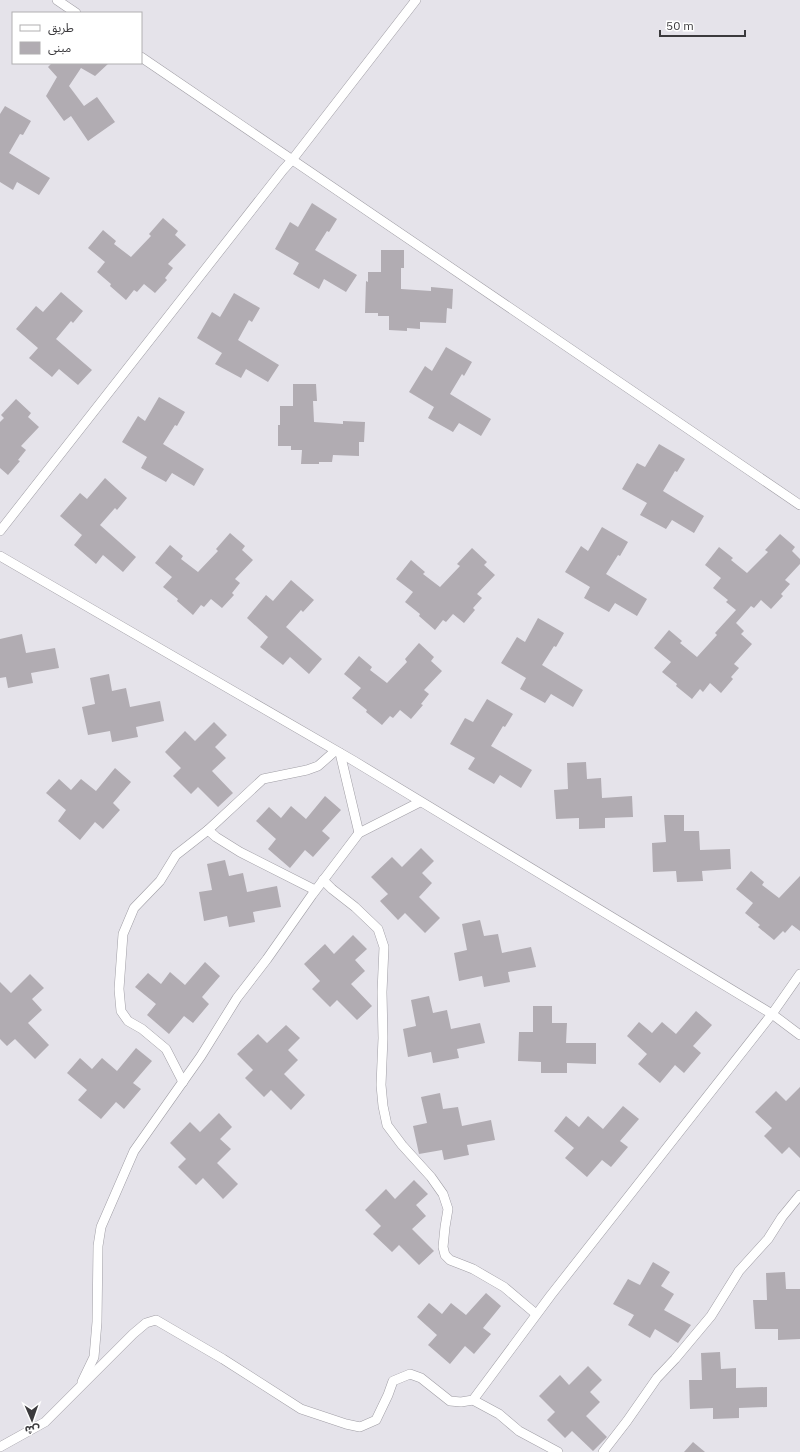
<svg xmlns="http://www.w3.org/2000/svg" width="800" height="1452" viewBox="0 0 800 1452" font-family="'IBM Plex Sans','Noto Sans Arabic',sans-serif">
  <rect width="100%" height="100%" fill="#e5e3ea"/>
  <g fill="#b1acb2">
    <polygon points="52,63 109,63 95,76 81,68 69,86 84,106 97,97 115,122 88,141 71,116 64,121 46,96 57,77 48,67"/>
    <polygon points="5,106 31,121 23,135 20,134 9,153 50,178 39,195 17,182 13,190 0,182 0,114"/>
    <polygon points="312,203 337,219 329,232 327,231 315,250 357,275 346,292 324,279 319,289 293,274 299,263 275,249 290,222 298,227"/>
    <polygon points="163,218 178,231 175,235 186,245 168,264 173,268 165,278 167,280 155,293 144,284 137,292 134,290 126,300 110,286 111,284 97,272 105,262 88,248 103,230 116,241 114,244 131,257 151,236 149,234"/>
    <polygon points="381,250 404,250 404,268 401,268 401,289 431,291 431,287 453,289 452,309 447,308 446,323 420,322 420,329 407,328 407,331 389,330 389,316 378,316 378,313 365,313 366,281 368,282 368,272 381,272"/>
    <polygon points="61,292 83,311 73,323 71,321 56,339 92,370 78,385 59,369 52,377 29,358 38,348 16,329 36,306 43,312"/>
    <polygon points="234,293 260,308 252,322 249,320 238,340 279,365 268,382 246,369 241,378 215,364 222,353 197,338 212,312 220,317"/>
    <polygon points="446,347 472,362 464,376 462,374 450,394 491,419 481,436 459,423 453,432 428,418 434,407 409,392 425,366 432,371"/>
    <polygon points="293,384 316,384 317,401 313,401 314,422 343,424 343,421 365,422 364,442 359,442 359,456 333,455 332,462 319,462 319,464 301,464 302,450 291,450 291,446 278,446 278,425 280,425 280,406 293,406"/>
    <polygon points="159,397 185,412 177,426 175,425 163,444 204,469 194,486 172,473 166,482 141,468 147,457 122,442 138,416 145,421"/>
    <polygon points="16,399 31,413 28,417 39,427 21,446 26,450 18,460 20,461 8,475 0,468 0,422 4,418 1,415"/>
    <polygon points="659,444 685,459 677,472 675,471 663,491 704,516 694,533 672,520 666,529 640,515 647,503 622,489 637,463 645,467"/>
    <polygon points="105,478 127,498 117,510 115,508 100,525 136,557 123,572 103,555 96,564 74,545 82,535 60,516 80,493 87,499"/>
    <polygon points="602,527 628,542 620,556 618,555 606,574 647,599 637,616 615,603 609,612 584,598 590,587 565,572 581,546 588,551"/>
    <polygon points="230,533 245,546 242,550 253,560 235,579 240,583 232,593 234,595 222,608 211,599 204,607 201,605 193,615 177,601 178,599 163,587 172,577 155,563 170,545 183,556 181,559 198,572 218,551 216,549"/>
    <polygon points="780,534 795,547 792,551 800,559 800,564 785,580 790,584 781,594 783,596 771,609 761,600 754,608 751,606 736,623 744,631 741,634 752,644 734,664 739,668 731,677 733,679 721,693 710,683 703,692 700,689 692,699 676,686 677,684 662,672 671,662 654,648 669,630 682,641 680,643 697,657 717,635 715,633 736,610 726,602 728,600 713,588 721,578 705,565 719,547 733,558 731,560 747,573 768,552 765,550"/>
    <polygon points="472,548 487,562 484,565 495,575 477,594 482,598 473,608 475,610 464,623 453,614 446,622 443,620 435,630 419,616 420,614 405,602 413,592 396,579 411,560 425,572 423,574 440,587 460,566 457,564"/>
    <polygon points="291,580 314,600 303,612 301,610 286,627 322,659 309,674 290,657 283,665 260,647 268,637 247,618 266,595 273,601"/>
    <polygon points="538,618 564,633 556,647 554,646 542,665 583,690 573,707 551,694 545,703 520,689 526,678 501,663 517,637 525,642"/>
    <polygon points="22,634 26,653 55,648 59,668 31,673 33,683 8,688 6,677 0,678 0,639"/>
    <polygon points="419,643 434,657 431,661 442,671 424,690 429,694 421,704 423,705 411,719 400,710 393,718 390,716 382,725 366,712 367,710 352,698 361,688 344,674 359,656 372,667 370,670 387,683 407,662 405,659"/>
    <polygon points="109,674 112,691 126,688 130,707 160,701 164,721 136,727 138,737 112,742 110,731 88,735 82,707 95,704 90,678"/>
    <polygon points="487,699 513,714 505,727 503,726 491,746 532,770 521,788 500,775 494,784 468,769 475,758 450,744 465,718 473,722"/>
    <polygon points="214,722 227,735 215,747 226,758 212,771 233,793 218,807 198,787 191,794 173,776 181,768 165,752 185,731 195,741"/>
    <polygon points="586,762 587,779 601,778 602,798 632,796 633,817 605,818 605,828 579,829 579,818 556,819 554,790 568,789 567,763"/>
    <polygon points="115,768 131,782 113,803 120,810 103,829 95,822 80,840 58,821 66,810 46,793 59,779 71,790 81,779 96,791"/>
    <polygon points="325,796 341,810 322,831 330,838 313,857 305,850 290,868 268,849 276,839 256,821 269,807 281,818 291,806 306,819"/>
    <polygon points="664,815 684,815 684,831 699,831 700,850 730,849 731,869 702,871 703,881 677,882 676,871 653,872 652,843 666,842"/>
    <polygon points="421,848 434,861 422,873 432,883 419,897 440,918 425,933 405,913 398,920 380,901 388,894 371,877 392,857 402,867"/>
    <polygon points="225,860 229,876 243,873 247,892 277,886 281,907 253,912 255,922 229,927 227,916 204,921 199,892 212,890 207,864"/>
    <polygon points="751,871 764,882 762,885 779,898 800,876 800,931 792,925 785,933 783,931 774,940 758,927 760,925 745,913 753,903 736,889"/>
    <polygon points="480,920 484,936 498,934 502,953 531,947 536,967 508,972 510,982 484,987 482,976 459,981 454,953 467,950 462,924"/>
    <polygon points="353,935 367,949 355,960 365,971 351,984 372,1006 357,1020 337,1000 330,1007 312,989 320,981 304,964 325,944 334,954"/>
    <polygon points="205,962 220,976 202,997 209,1004 193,1023 184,1016 169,1034 147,1015 156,1004 135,987 148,973 161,984 170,972 185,985"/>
    <polygon points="30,974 44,988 32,999 42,1010 28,1023 49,1045 35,1059 15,1039 7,1046 0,1039 0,982 11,993"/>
    <polygon points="429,996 433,1013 447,1010 451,1029 480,1023 485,1043 457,1049 459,1058 433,1063 431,1052 408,1057 403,1029 416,1026 411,1000"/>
    <polygon points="533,1006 552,1006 552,1023 567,1023 566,1043 596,1043 596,1064 567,1063 567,1073 541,1073 541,1062 518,1061 519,1032 533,1032"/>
    <polygon points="696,1011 712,1025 693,1046 701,1053 684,1073 675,1065 660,1083 638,1064 647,1054 627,1036 639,1022 652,1033 662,1022 676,1034"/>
    <polygon points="286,1025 300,1038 288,1050 298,1060 284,1074 305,1095 291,1110 271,1090 264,1097 245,1078 253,1070 237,1054 258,1034 267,1043"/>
    <polygon points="136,1048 152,1061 133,1083 141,1089 124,1109 116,1102 101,1119 78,1100 87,1090 67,1073 80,1058 92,1069 102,1058 117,1071"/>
    <polygon points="800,1087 800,1158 789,1147 782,1154 764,1136 772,1128 755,1112 776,1091 786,1101"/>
    <polygon points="440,1093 443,1109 458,1107 462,1126 491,1120 495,1140 467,1145 469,1155 444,1160 442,1150 419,1154 413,1126 427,1123 421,1097"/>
    <polygon points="623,1106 639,1119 620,1141 628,1147 611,1167 602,1160 587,1177 565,1158 574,1148 554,1131 566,1116 579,1127 588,1116 603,1129"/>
    <polygon points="219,1113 232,1127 220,1139 231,1149 217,1163 238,1184 223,1199 203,1178 196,1185 178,1167 186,1159 170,1143 190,1122 200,1132"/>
    <polygon points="414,1180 428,1194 416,1205 426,1216 412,1229 434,1251 419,1265 399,1245 392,1252 373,1234 381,1226 365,1210 386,1189 395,1199"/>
    <polygon points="653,1262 670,1272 661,1286 674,1294 664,1310 691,1325 678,1343 655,1329 650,1338 628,1325 634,1315 613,1304 628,1279 640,1285"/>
    <polygon points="785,1272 786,1289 800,1289 800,1339 778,1340 778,1329 755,1329 753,1300 767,1300 766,1273"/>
    <polygon points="486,1293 501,1306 483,1328 491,1334 474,1354 465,1346 450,1364 428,1345 437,1335 417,1317 429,1303 442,1314 451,1303 466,1315"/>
    <polygon points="720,1352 721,1369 736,1368 736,1388 767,1387 767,1407 739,1408 739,1418 713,1419 713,1408 690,1409 689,1380 702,1380 701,1353"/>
    <polygon points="588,1366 602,1380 590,1392 600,1402 586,1416 607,1437 593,1451 572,1431 565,1438 547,1420 555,1412 539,1396 560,1375 569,1385"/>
    <polygon points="693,1442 705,1452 684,1452"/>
  </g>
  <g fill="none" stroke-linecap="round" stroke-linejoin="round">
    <g stroke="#a09ea5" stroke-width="10">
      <g id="street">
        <polyline points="57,0 76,13"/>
        <polyline points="141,57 800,505"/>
        <polyline points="0,531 283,170 292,160 416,0"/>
        <polyline points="0,556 354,761 772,1014 800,1035"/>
        <polyline points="340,753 359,833"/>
        <polyline points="323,880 332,889 355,907 378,929 384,947 382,992 383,1038 381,1085 383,1106 387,1125 402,1145 431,1177 443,1194 448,1209 445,1227 443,1247 445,1255 450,1260 473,1269 504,1287 536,1314"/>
        <polyline points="315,890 240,852 216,837 208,830 263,779 307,770 318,766 335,751"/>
        <polyline points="183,1082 166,1049 142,1029 128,1021 121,1011 119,989 123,934 134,908 160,881 176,855 208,830"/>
        <polyline points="82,1382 94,1357 97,1322 98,1246 101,1227 134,1151 201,1056 237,998 267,959 312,895 359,833 420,802"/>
        <polyline points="473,1400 499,1414 519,1431 558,1452"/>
        <polyline points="0,1447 45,1422 133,1334 146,1323 156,1320 223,1359 301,1409 346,1424 360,1427 376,1420 388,1395 393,1381 410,1374 421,1378 450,1401 461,1402 473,1400 551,1295 772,1014 800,974"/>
        <polyline points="603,1452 627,1421 657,1378 675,1359 711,1316 739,1271 768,1239 782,1217 800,1195"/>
      </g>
    </g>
    <use href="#street" stroke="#fff" stroke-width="9"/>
  </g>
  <rect x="12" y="12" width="130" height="52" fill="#ffffff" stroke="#b1b0b1"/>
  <rect x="20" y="25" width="20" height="6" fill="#ffffff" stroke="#b1b0b1"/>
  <text x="48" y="32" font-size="12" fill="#3b3a3d">طريق</text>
  <rect x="20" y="42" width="20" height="12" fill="#b1acb2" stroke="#b1b0b1"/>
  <text x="48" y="52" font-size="12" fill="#3b3a3d">مبنى</text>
  <g transform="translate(32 1420) rotate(178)" stroke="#ffffff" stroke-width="3" paint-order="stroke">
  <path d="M0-3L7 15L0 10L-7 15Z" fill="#3b3a3d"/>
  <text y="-6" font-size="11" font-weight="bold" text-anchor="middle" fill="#3b3a3d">ش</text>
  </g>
  <path d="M660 30v6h85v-6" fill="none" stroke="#3b3a3d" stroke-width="2"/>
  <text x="666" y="30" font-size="12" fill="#3b3a3d" stroke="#ffffff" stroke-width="3" paint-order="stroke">50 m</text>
</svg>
